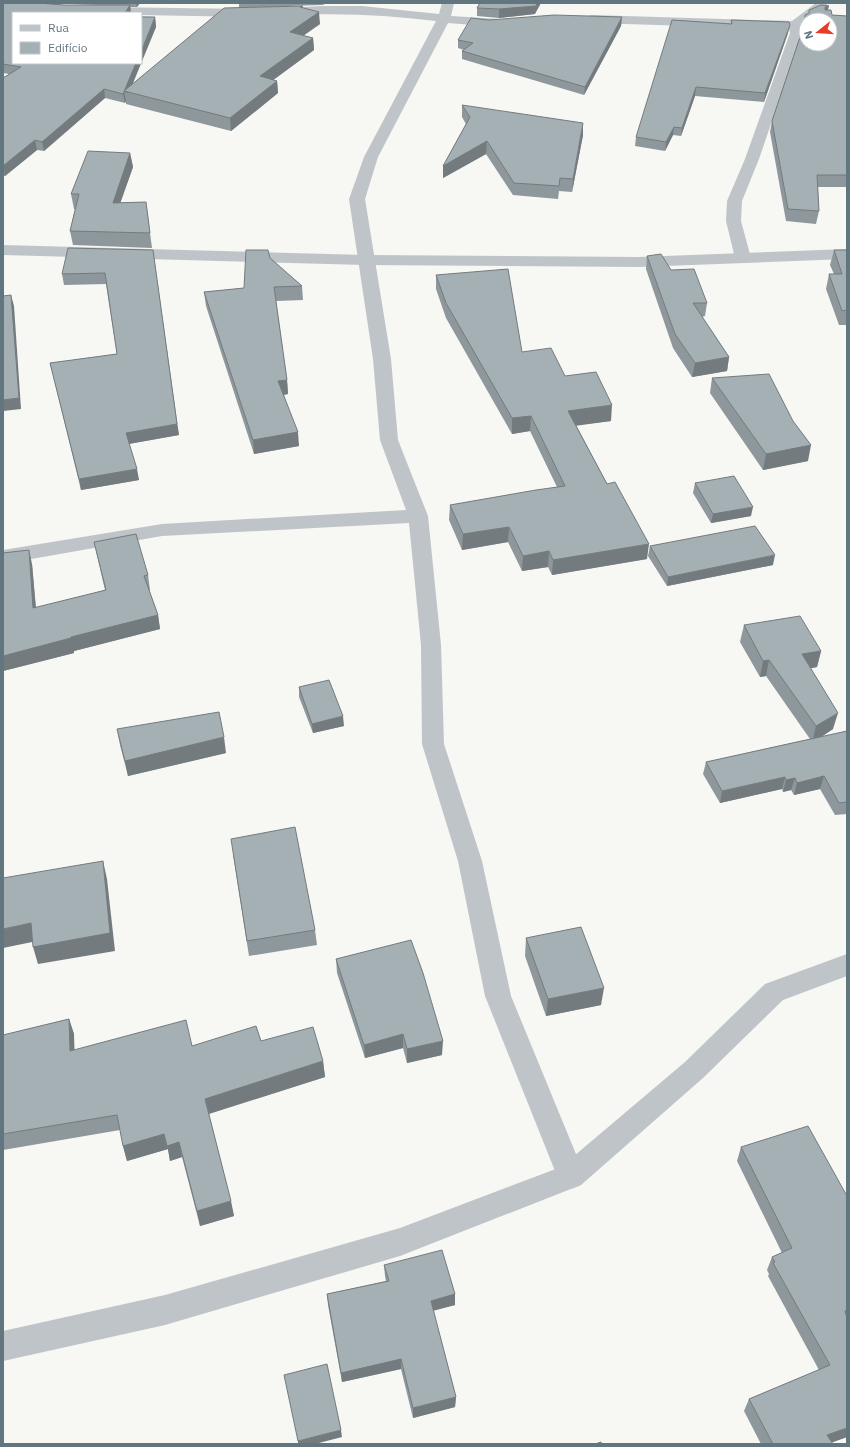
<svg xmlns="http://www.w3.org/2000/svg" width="850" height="1447" viewBox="0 0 850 1447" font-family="'IBM Plex Sans',sans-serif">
  <rect width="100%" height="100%" fill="#f7f7f4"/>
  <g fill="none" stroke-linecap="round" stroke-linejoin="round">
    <g fill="#bec4c7" fill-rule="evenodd">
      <path d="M442,3H454L451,16L498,19L503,20L504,23L503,26L498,27L448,23L378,157L365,199L391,359L398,440L428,516L441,645L444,744L482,861L511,996L585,1176L581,1185L571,1189L561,1185L557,1176L485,996L458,861L422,744L421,645L409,523L162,536L3,564V550L162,524L406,510L380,440L373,359L349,199L364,157L436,21C385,15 335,12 284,16L280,15L278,12L280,9L284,8L323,6H362L439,14Z"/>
      <path d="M816,3H828C825,11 815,20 806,20V23L802,26V33L759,159L742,201L741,221L751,258L749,261L743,263L737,261L735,258L726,221L727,201L745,159L790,33L789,29L592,23L587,22L586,19L587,16L592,15L792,21Z"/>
      <polygon points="102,7 247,9 251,10 253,13 251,16 247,17 141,15 141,13 97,13 96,11 98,8"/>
    </g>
    <g fill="#bec4c7" fill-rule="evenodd">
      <polygon points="3,245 365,255 639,257 847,249 847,259 639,267 365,265 3,255"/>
      <polygon points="847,954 847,976 783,1000 703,1078 581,1185 400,1256 165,1325 3,1361 3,1331 165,1295 400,1228 561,1167 685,1062 765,984"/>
    </g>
  </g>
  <g fill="#8e979b" fill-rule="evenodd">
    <path d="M3,3H140L137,7H130L131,13H13L155,17L156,27L132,84L239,7V3H326L323,5L288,6L303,8L320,24L303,36L313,38L314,50L273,80L277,81L278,93L231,131L126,104V101L125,103L105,98L44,151L37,150L5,176H3V78L9,74L3,73ZM42,3L97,5H64Z"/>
    <polygon points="480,3 535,14 499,18 477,16 477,8"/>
    <polygon points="828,10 832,15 847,16 847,187 818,187 819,211 816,224 786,221 770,132 772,121 803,28 805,15"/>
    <polygon points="622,17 621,26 584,95 462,59 462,51 464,50 458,48 458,40 489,20"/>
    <polygon points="731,20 788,33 764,102 695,96 681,136 673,135 665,151 635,146 636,137 731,24"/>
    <polygon points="462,105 583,135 572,192 559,191 558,199 513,195 486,154 443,178 443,166 466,124 462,117"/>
    <polygon points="130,153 133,167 120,203 146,202 152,248 73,245 70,231 75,209 74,209 71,194"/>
    <polygon points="153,250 179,435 129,444 139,480 81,490 50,363 117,354 106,284 64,285 62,274"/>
    <polygon points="834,250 847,250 847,325 839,325 826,289 829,274 834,274 830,265"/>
    <polygon points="647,256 671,270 707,303 705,316 702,317 729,357 727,371 692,377 673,348 646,269"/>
    <polygon points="270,258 302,286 303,300 276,301 287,380 288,394 284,395 299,446 254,454 206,306 204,292 244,288"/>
    <polygon points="436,275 522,352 565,376 611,421 576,425 647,559 552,575 548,567 522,571 508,542 462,550 449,520 450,505 557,487 530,431 512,434 446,318 436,289"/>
    <polygon points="712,378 793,421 808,461 763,470 710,393"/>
    <polygon points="695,483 751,516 711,523 693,493"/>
    <polygon points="94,542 148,575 150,590 149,590 158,615 160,629 74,651 74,653 3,671 32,564 36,608 105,590"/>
    <polygon points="650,546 773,565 667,586 648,556"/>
    <polygon points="744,625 821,651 817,667 811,668 833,729 821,737 847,731 847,814 835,815 820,789 794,795 791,790 783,792 782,789 720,803 703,774 706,762 810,739 766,676 760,677 740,642"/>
    <polygon points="299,687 344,726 313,733 299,697"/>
    <polygon points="117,729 226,753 128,776 120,745"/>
    <polygon points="233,854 315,930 317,945 249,956"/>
    <polygon points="526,938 601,1005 546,1016 525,956"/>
    <polygon points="336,959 442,1055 407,1063 403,1048 365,1058 337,973"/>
    <polygon points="69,1019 74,1034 74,1050 192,1046 261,1041 323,1061 325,1077 209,1114 234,1216 200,1226 182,1157 170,1161 168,1149 127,1161 123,1146 120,1130 3,1150 3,1035"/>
    <polygon points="741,1147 847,1196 847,1437 832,1442 833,1444 761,1444 744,1411 749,1399 819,1370 768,1276 769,1274 767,1270 772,1257 782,1253 737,1161"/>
    <polygon points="384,1265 455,1294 455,1305 433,1311 456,1397 455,1407 413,1418 401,1369 342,1382 328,1305 327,1294 386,1281 385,1276"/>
  </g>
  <g fill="#747b7e">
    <polygon points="136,3 140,3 137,7"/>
    <polygon points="537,3 541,3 535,14 499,18 499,9"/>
    <polygon points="130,5 131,13 125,13"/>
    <polygon points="829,6 826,17 823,19 825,7"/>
    <polygon points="319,12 320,24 291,44 290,32"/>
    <polygon points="155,17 156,27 129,93 124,92 136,63 141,63 141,52"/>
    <polygon points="622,17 621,26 584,95 585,87"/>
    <polygon points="790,25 788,33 764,102 765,93"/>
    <polygon points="313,38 314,50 261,89 260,76"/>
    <polygon points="277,81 278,93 231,131 230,118"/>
    <polygon points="696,87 695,96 681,136 682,128"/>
    <polygon points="104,89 105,98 44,151 42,142"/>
    <polygon points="124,92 126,101 125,103 123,94"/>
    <polygon points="583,123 583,135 572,192 573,179"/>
    <polygon points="674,127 673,135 665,151 666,142"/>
    <polygon points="35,140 37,150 5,176 3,166"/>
    <polygon points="487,141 486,154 443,178 443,166"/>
    <polygon points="130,153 133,167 115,218 113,203"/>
    <polygon points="11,295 14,306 21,409 3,411 3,400"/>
    <polygon points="729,357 727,371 692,377 695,363"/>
    <polygon points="287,380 288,394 280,395 278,381"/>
    <polygon points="612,405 611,421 567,427 568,411"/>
    <polygon points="531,416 530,431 512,434 512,418"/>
    <polygon points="177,424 179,435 128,444 126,433"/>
    <polygon points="298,432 299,446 254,454 253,440"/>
    <polygon points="811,445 808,461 763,470 766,454"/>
    <polygon points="137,469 139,480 81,490 79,479"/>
    <polygon points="753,507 751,516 711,523 713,514"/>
    <polygon points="509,527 508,542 462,550 463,534"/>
    <polygon points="649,544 647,559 552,575 553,560"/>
    <polygon points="29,550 32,564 37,622 33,608"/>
    <polygon points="549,551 548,567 522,571 523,556"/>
    <polygon points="775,555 773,565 667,586 668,577"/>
    <polygon points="158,615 160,629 74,651 74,653 3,671 3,656 71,637"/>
    <polygon points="821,651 817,667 798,671 802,654"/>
    <polygon points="769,660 766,676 760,677 763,661"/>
    <polygon points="838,713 833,729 812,743 816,726"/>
    <polygon points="343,716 344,726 313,733 312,724"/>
    <polygon points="224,737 226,753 128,776 125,761"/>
    <polygon points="824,776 820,789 794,795 797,783"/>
    <polygon points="785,777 782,789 720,803 722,791"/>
    <polygon points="795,778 791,790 783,792 786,780"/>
    <polygon points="103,861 107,879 115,951 38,964 33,947"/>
    <polygon points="31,923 37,941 3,948 3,929"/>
    <polygon points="604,988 601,1005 546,1016 548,999"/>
    <polygon points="69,1019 74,1034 75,1067 70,1051"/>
    <polygon points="403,1034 403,1048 365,1058 364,1045"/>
    <polygon points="443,1041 442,1055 407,1063 407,1049"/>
    <polygon points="323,1061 325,1077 208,1114 205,1099"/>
    <polygon points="164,1134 179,1142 182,1157 170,1161 168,1149 127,1161 123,1146"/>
    <polygon points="231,1201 234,1216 200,1226 197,1211"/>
    <polygon points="455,1294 455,1305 431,1311 431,1301"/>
    <polygon points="847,1310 847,1321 845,1311"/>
    <polygon points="401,1359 401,1369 342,1382 341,1373"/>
    <polygon points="456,1397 455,1407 413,1418 413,1408"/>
    <polygon points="847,1428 847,1437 828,1444 827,1435"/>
    <polygon points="341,1430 342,1437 315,1444 298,1444 298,1441"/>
  </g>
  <g fill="#a5b0b4" stroke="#747b7e" fill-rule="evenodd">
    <polygon points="3,3 38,3 64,5 130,5 125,13 13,13 13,63 136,63 123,94 104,89 42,142 35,140 3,166 3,78 21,67 3,64"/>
    <polygon points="480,3 537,3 536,6 499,9 477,8"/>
    <path d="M821,5L829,6L825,7V10H831L832,15L847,16V175H817L819,211L788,209L772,121L805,22V15L809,13V10ZM806,20H830V44H806Z"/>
    <polygon points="303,6 300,7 319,12 290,32 313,38 260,76 277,81 230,118 124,91 224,8"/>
    <polygon points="554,15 622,17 585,87 462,51 473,43 458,40 471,18 489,20"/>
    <polygon points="141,17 155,17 141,52"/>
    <polygon points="672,20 732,24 731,20 789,22 790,25 765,93 696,87 682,128 674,127 666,142 636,137"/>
    <polygon points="462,105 583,123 573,179 560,178 559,186 514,183 487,141 443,166 470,117"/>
    <polygon points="88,151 130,153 113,203 146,202 150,233 70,231 79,194 71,194"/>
    <polygon points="68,248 153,250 177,424 126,433 137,469 79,479 50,363 117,354 105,273 62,274"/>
    <polygon points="246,250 268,250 270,258 302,286 274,287 287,380 278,381 298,432 253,440 204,292 244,288"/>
    <polygon points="834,250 847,250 847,310 842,311 829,274 842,274"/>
    <polygon points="661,254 671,270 694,269 707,303 693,303 729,357 695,363 675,334 647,256"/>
    <polygon points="508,269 522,352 551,348 565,376 596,372 612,405 568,411 607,484 615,482 649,544 553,560 549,551 523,556 509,527 463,534 450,505 536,490 565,486 531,416 512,418 446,303 436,275"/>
    <polygon points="11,295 19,398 3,400 3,296"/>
    <polygon points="769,374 793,421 811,445 766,454 712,378"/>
    <polygon points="734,476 753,507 713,514 695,483"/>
    <polygon points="755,526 775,555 668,577 650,546"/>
    <polygon points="136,534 148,575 144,576 158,615 71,637 71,638 3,656 3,553 29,550 33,608 106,590 94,542"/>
    <polygon points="800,616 821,651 802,654 838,713 816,726 769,660 763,661 744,625"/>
    <polygon points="329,680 343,716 312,724 299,687"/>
    <polygon points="219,712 224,737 125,761 117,729"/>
    <polygon points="847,731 847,802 839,803 824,776 797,783 795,778 786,780 785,777 722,791 706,762"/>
    <polygon points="295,827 315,930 247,941 231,839"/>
    <polygon points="103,861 110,933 33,947 31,923 3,929 3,878"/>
    <polygon points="581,927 604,988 548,999 526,938"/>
    <polygon points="411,940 423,973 443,1041 407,1049 403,1034 364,1045 336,959"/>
    <polygon points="69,1019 70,1051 186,1020 192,1046 256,1026 261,1041 313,1027 323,1061 205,1099 231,1201 197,1211 179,1142 167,1146 164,1134 123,1146 117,1115 3,1134 3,1035"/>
    <polygon points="808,1126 847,1196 847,1310 845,1311 847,1318 847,1428 827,1435 833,1444 773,1444 749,1399 830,1365 773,1263 775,1262 772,1257 792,1248 741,1147"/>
    <polygon points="442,1250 455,1294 431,1301 456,1397 413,1408 401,1359 341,1373 327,1294 389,1281 384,1265"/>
    <polygon points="327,1364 341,1430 298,1441 284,1375"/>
    <polygon points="601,1442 602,1444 595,1444"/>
  </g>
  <rect width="850" height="1447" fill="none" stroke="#627680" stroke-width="8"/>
  <rect x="12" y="12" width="130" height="52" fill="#ffffff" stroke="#c0c8cc"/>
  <rect x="20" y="25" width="20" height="6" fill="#bec4c7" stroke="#c0c8cc"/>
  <text x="48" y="32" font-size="12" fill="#627680">Rua</text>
  <rect x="20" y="42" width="20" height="12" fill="#a5b0b4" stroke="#c0c8cc"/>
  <text x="48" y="52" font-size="12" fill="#627680">Edifício</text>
  <g transform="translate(818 32) rotate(253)"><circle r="19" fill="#ffffff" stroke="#c0c8cc"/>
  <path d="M0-3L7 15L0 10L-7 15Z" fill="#e73c25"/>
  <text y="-6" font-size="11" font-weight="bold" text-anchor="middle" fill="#627680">N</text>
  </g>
</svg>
